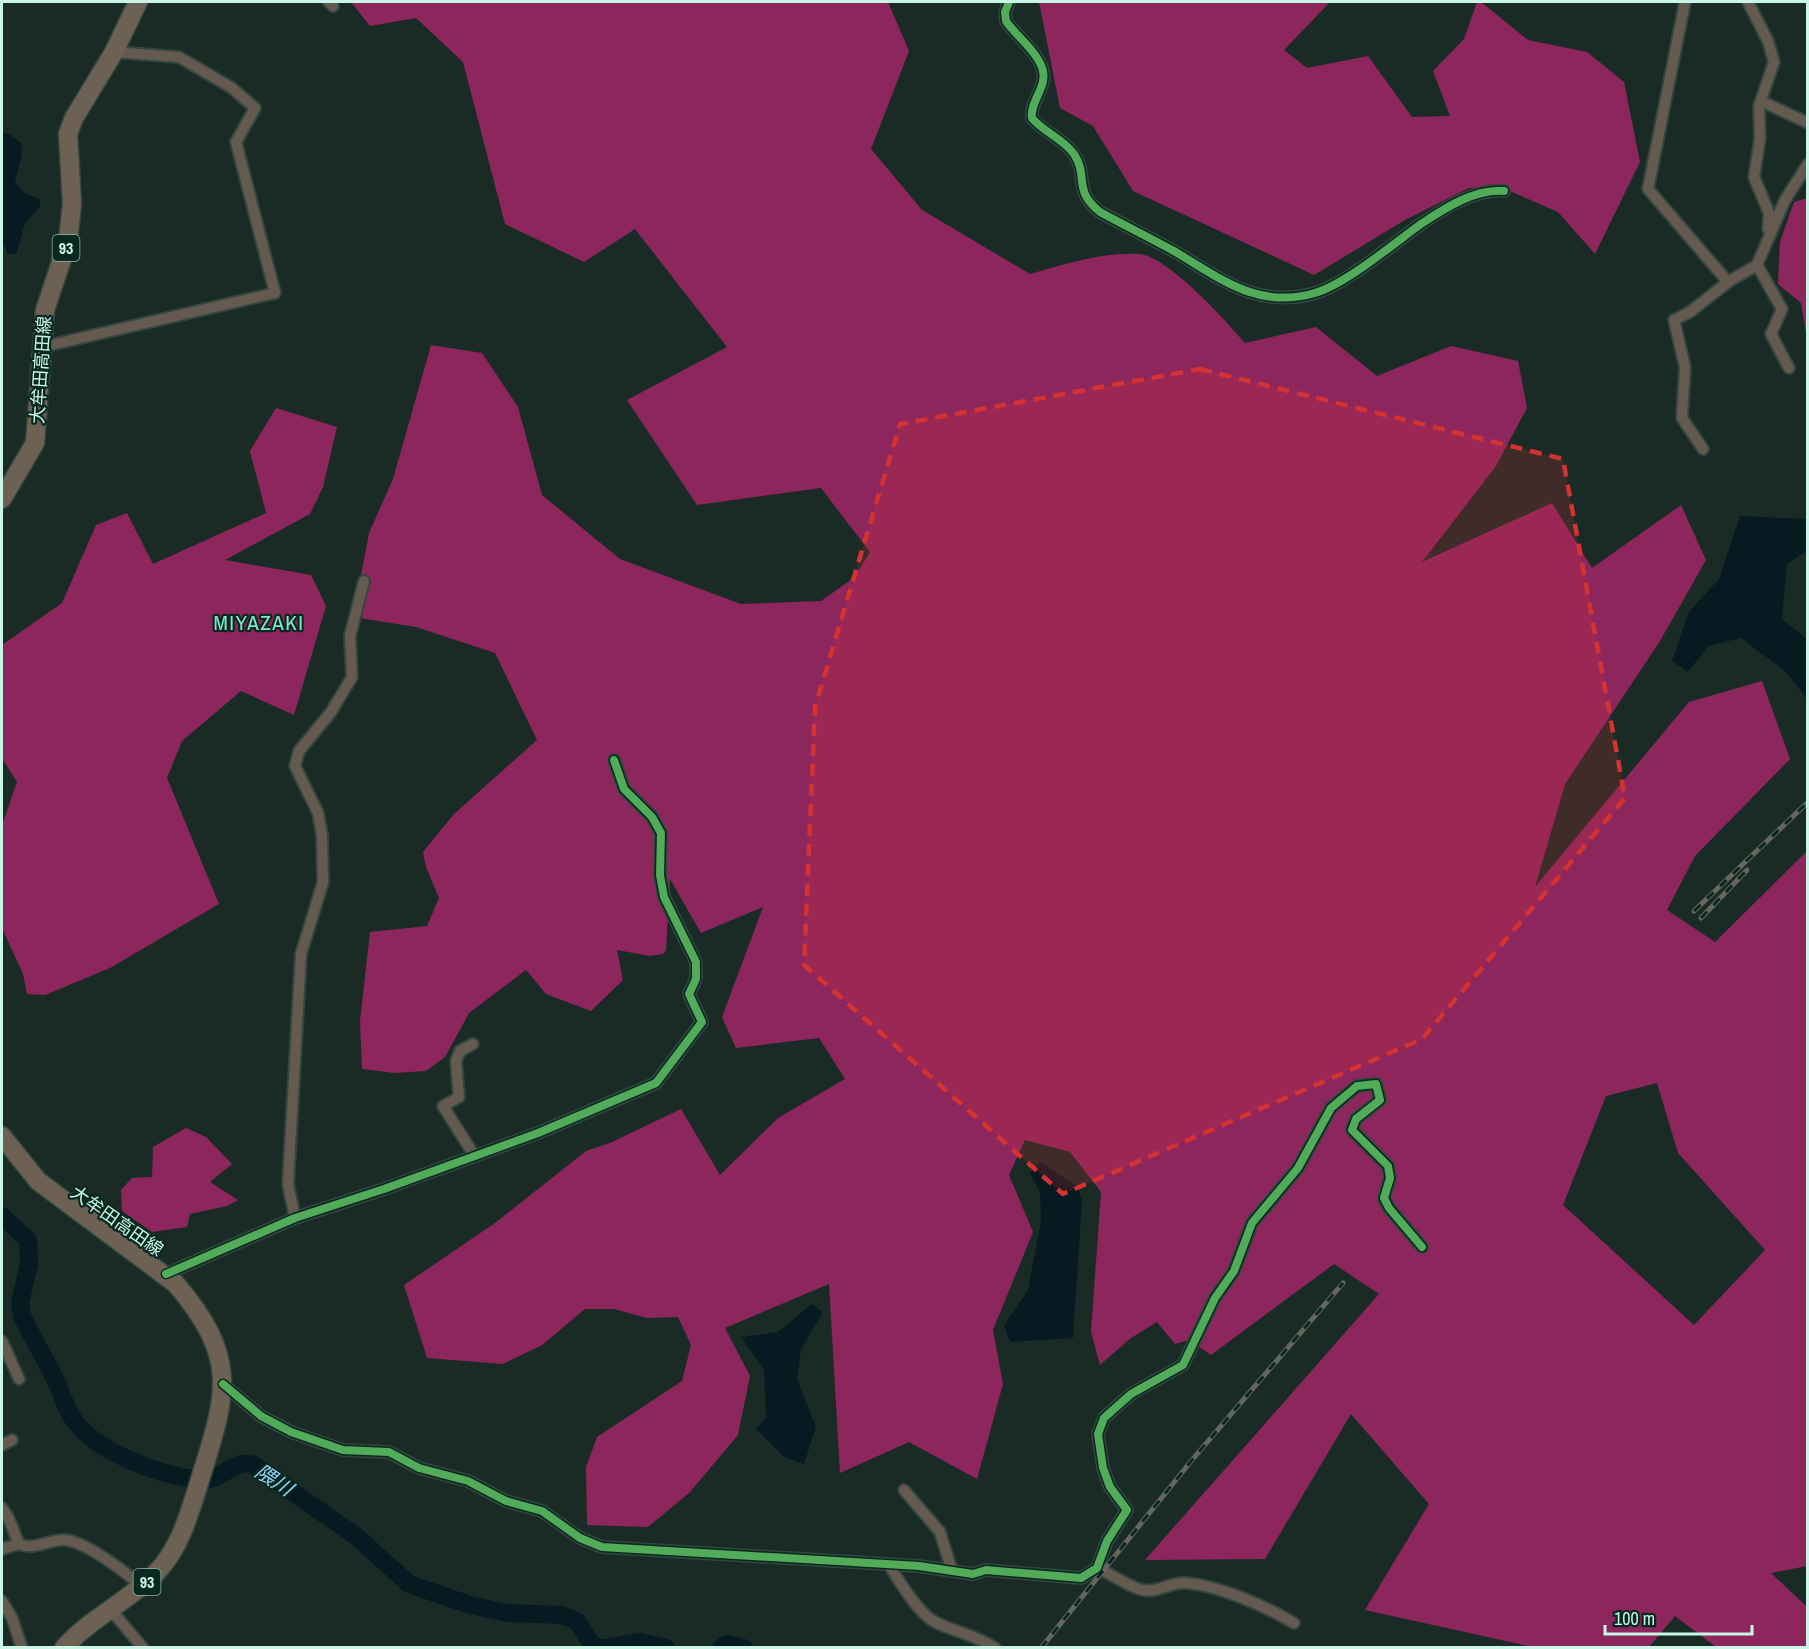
<svg xmlns="http://www.w3.org/2000/svg" width="1809" height="1649" viewBox="0 0 1809 1649" font-family="'Archivo Narrow','Noto Sans JP',sans-serif">
  <rect width="100%" height="100%" fill="#1a2b26"/>
  <g fill="#8d265d" fill-rule="evenodd">
    <path d="M351,2H888L909,51L871,149L922,210L1030,274C1066,264 1102,252 1139,254C1169,257 1225,320 1245,343L1316,327L1377,376L1451,346L1518,361L1527,408L1496,466L1422,562L1552,503L1592,568L1681,505L1706,560L1660,641L1565,784L1535,887L1689,702L1762,681L1790,759L1695,856L1667,910L1715,942L1807,851V1566L1771,1573L1807,1607V1647H1716L1675,1616L1649,1647H1533L1365,1610L1429,1504L1351,1414L1265,1559L1145,1560L1379,1294L1334,1264L1211,1355L1189,1340L1175,1344L1157,1322L1131,1338L1100,1365L1091,1332L1101,1192L1070,1152L1025,1140L1009,1175L1033,1232L993,1330L1003,1384L977,1479L909,1442L840,1473L829,1284L725,1328L750,1376L738,1435L690,1492L648,1527L587,1525L586,1467L597,1437L682,1381L691,1345L678,1317L647,1318L614,1309H585L542,1345L503,1364L427,1358L404,1285L495,1223L586,1151L610,1143L681,1109L720,1175L778,1118L845,1079L819,1038L736,1048L722,1017L763,907L701,933L670,879L666,950L663,954L650,956L617,950L623,980L591,1011L546,994L526,970L469,1013L445,1057L426,1071L394,1073L362,1069L360,1021L370,932L427,926L439,898L426,867L423,852L454,814L537,740L495,653L416,627L353,617L369,533L393,479L431,345L482,353L518,407L542,495L620,559L741,604L821,601L855,577L870,552L821,488L697,505L627,400L727,347L635,229L584,262L505,224L463,62L416,18L370,26ZM1657,1083L1678,1153L1765,1250L1694,1325L1563,1205L1606,1096Z"/>
    <polygon points="1039,2 1330,2 1284,50 1307,68 1368,56 1412,117 1450,116 1433,71 1464,39 1477,2 1481,2 1528,40 1587,52 1624,82 1640,162 1595,254 1558,212 1512,192 1487,187 1469,188 1405,220 1314,275 1133,191 1093,126 1060,108"/>
    <polygon points="1807,198 1808,198 1807,340 1801,303 1778,284 1780,242 1794,202"/>
    <polygon points="276,408 337,427 323,487 310,514 225,560 311,575 326,606 294,715 241,691 182,741 167,778 219,904 110,968 45,995 27,994 23,974 2,928 2,825 17,782 2,758 2,645 62,603 96,525 127,513 153,564 266,513 250,451"/>
    <polygon points="186,1128 206,1137 232,1164 210,1182 238,1200 227,1206 190,1214 187,1227 152,1232 122,1211 121,1190 132,1178 152,1177 153,1147"/>
  </g>
  <g fill="#061a22">
    <path d="M2,133L9,134L21,143C24,156 17,169 15,183L26,194L40,199V207L25,223L16,254H8L2,242Z"/>
    <polygon points="1740,516 1807,519 1807,551 1787,564 1782,619 1807,639 1807,699 1785,671 1741,638 1708,646 1688,672 1672,661 1688,613 1719,579"/>
    <polygon points="1040,1162 1077,1186 1082,1201 1073,1338 1010,1342 1004,1325 1028,1290 1041,1221 1040,1193 1030,1173"/>
    <polygon points="812,1304 823,1312 801,1349 797,1379 816,1427 804,1464 784,1457 756,1429 766,1418 764,1370 741,1337 778,1332"/>
  </g>
  <g fill="none" stroke-linecap="round" stroke-linejoin="round">
    <g stroke="#061a22" stroke-width="18">
      <path d="M2,1216L28,1240L29,1264L20,1303L22,1316C33,1339 47,1362 58,1385C62,1395 65,1405 70,1414C92,1452 161,1476 202,1480C221,1481 232,1460 252,1464L356,1536L409,1584L470,1605L507,1613L562,1615L577,1621L592,1645L601,1648"/>
      <polyline points="605,1648 640,1642 666,1648"/>
      <polyline points="721,1648 726,1644 744,1648"/>
    </g>
    <g stroke="#344640" stroke-width="14">
      <g id="street">
        <polyline points="329,2 333,6"/>
        <path d="M1009,2L1005,12L1006,21C1017,38 1048,59 1043,81C1041,93 1030,105 1032,118C1043,132 1064,139 1074,154C1089,177 1072,189 1100,212C1124,225 1148,237 1172,250C1219,277 1256,310 1315,293C1346,284 1393,244 1421,224C1445,208 1474,189 1504,191"/>
        <polyline points="1685,2 1648,189 1728,282"/>
        <polyline points="1748,2 1768,41 1774,62 1759,106 1760,139 1754,177 1769,213 1768,229"/>
        <polyline points="1761,101 1808,123"/>
        <polyline points="1757,265 1782,309 1771,334 1789,368"/>
        <polyline points="42,347 275,293 236,142 255,108 232,88 179,57 114,52"/>
        <polyline points="1703,449 1682,418 1685,367 1674,320 1690,312 1728,282 1757,265 1785,200 1808,164"/>
        <polyline points="473,1044 460,1051 456,1061 459,1097 443,1106 474,1155"/>
        <polyline points="295,1218 288,1184 301,954 323,882 322,835 318,813 295,766 299,751 331,712 352,677 350,636 364,581"/>
        <polyline points="166,1274 295,1218 384,1189 538,1133 656,1083 702,1022 689,994 696,979 696,962 664,897 660,875 661,833 652,817 624,789 614,760"/>
        <polyline points="2,1341 19,1379"/>
        <polyline points="223,1384 261,1416 291,1432 343,1450 389,1452 419,1468 468,1481 506,1501 542,1511 580,1538 602,1547 919,1566 973,1574 986,1570 1081,1578 1097,1568 1107,1541 1127,1510 1110,1487 1103,1468 1098,1434 1104,1418 1131,1394 1183,1365 1215,1298 1234,1271 1252,1223 1298,1168 1331,1108 1357,1086 1376,1084 1380,1100 1356,1119 1352,1130 1388,1166 1390,1178 1384,1198 1389,1208 1422,1247"/>
        <polyline points="2,1445 12,1440"/>
        <polyline points="904,1490 940,1532 952,1571"/>
        <polyline points="2,1508 8,1517 19,1544 2,1549"/>
        <path d="M19,1544C34,1551 49,1539 65,1540C85,1541 126,1573 142,1586"/>
        <path d="M889,1565C899,1581 918,1613 935,1622C955,1632 976,1635 995,1648"/>
        <path d="M1097,1568C1111,1574 1125,1584 1139,1589C1155,1595 1169,1582 1185,1583C1218,1585 1265,1606 1294,1623"/>
        <polyline points="2,1601 12,1618 22,1648"/>
        <polyline points="111,1610 143,1648"/>
      </g>
    </g>
    <g stroke="#344640" stroke-width="21">
      <g id="primary">
        <polyline points="2,499 35,443 45,310 68,241 72,204 68,134 74,118 114,52 138,2"/>
        <path d="M2,1136L38,1181L176,1284C241,1361 226,1395 199,1483C189,1515 180,1548 156,1573C129,1601 90,1618 64,1648"/>
      </g>
    </g>
    <use href="#street" stroke="#655a50" stroke-width="10"/>
    <use href="#primary" stroke="#6d6154" stroke-width="18"/>
    <g stroke="#65665e" stroke-width="5">
      <g id="rail">
        <polyline points="1694,911 1808,802"/>
        <polyline points="1701,918 1747,870"/>
        <polyline points="1041,1648 1192,1460 1343,1283"/>
      </g>
    </g>
    <use href="#rail" stroke="#082820" stroke-width="3" stroke-dasharray="9" stroke-linecap="butt"/>
    <g stroke="#082820" stroke-width="11">
      <g id="cycleway">
        <path d="M1009,2L1005,12L1006,21C1017,38 1048,59 1043,81C1041,93 1030,105 1032,118C1043,132 1064,139 1074,154C1089,177 1072,189 1100,212C1124,225 1148,237 1172,250C1219,277 1256,310 1315,293C1346,284 1393,244 1421,224C1445,208 1474,189 1504,191"/>
        <polyline points="166,1274 295,1218 384,1189 538,1133 656,1083 702,1022 689,994 696,979 696,962 664,897 660,875 661,833 652,817 624,789 614,760"/>
        <polyline points="223,1384 261,1416 291,1432 343,1450 389,1452 419,1468 468,1481 506,1501 542,1511 580,1538 602,1547 919,1566 973,1574 986,1570 1081,1578 1097,1568 1107,1541 1127,1510 1110,1487 1103,1468 1098,1434 1104,1418 1131,1394 1183,1365 1215,1298 1234,1271 1252,1223 1298,1168 1331,1108 1357,1086 1376,1084 1380,1100 1356,1119 1352,1130 1388,1166 1390,1178 1384,1198 1389,1208 1422,1247"/>
      </g>
    </g>
    <use href="#cycleway" stroke="#51ab58" stroke-width="8"/>
  </g>
  <path fill="#d53232" fill-opacity="0.2" stroke="#d53232" stroke-width="4.5" stroke-dasharray="12 8" stroke-linejoin="round" d="M1200,369L1563,459L1625,798L1422,1039L1063,1194L804,965L815,707L900,424Z"/>
  <g text-anchor="middle" stroke-width="4.5" stroke-linejoin="round" paint-order="stroke">
    <g fill="#082820" stroke="#8fb8ab" stroke-width="1.5">
      <rect x="52.5" y="235" width="27" height="26" rx="4.5"/>
      <rect x="133.5" y="1569" width="27" height="26" rx="4.5"/>
    </g>
    <g font-size="16" font-weight="bold" fill="#c9f6e7">
      <text x="66" y="254">93</text>
      <text x="147" y="1588">93</text>
    </g>
    <g font-size="18" fill="#c9f6e7" stroke="#082820">
      <text transform="translate(41 370) rotate(-86)" y="6">大牟田高田線</text>
      <text transform="translate(117 1221) rotate(35)" y="6">大牟田高田線</text>
    </g>
    <g font-size="20" font-style="italic" fill="#97d4f7" stroke="#082820">
      <text transform="translate(274 1480) rotate(33)" y="7">隈川</text>
    </g>
    <g font-size="21" letter-spacing="1.5" fill="#85e5c9" stroke="#082820">
      <text x="259" y="630">MIYAZAKI</text>
    </g>
  </g>
  <rect width="1809" height="1649" fill="none" stroke="#c9f6e7" stroke-width="6"/>
  <path d="M1605 1625v9h147v-9" fill="none" stroke="#c9f6e7" stroke-width="3"/>
  <text x="1614" y="1625" font-size="18" fill="#c9f6e7" stroke="#082820" stroke-width="4.5" paint-order="stroke">100 m</text>
</svg>
